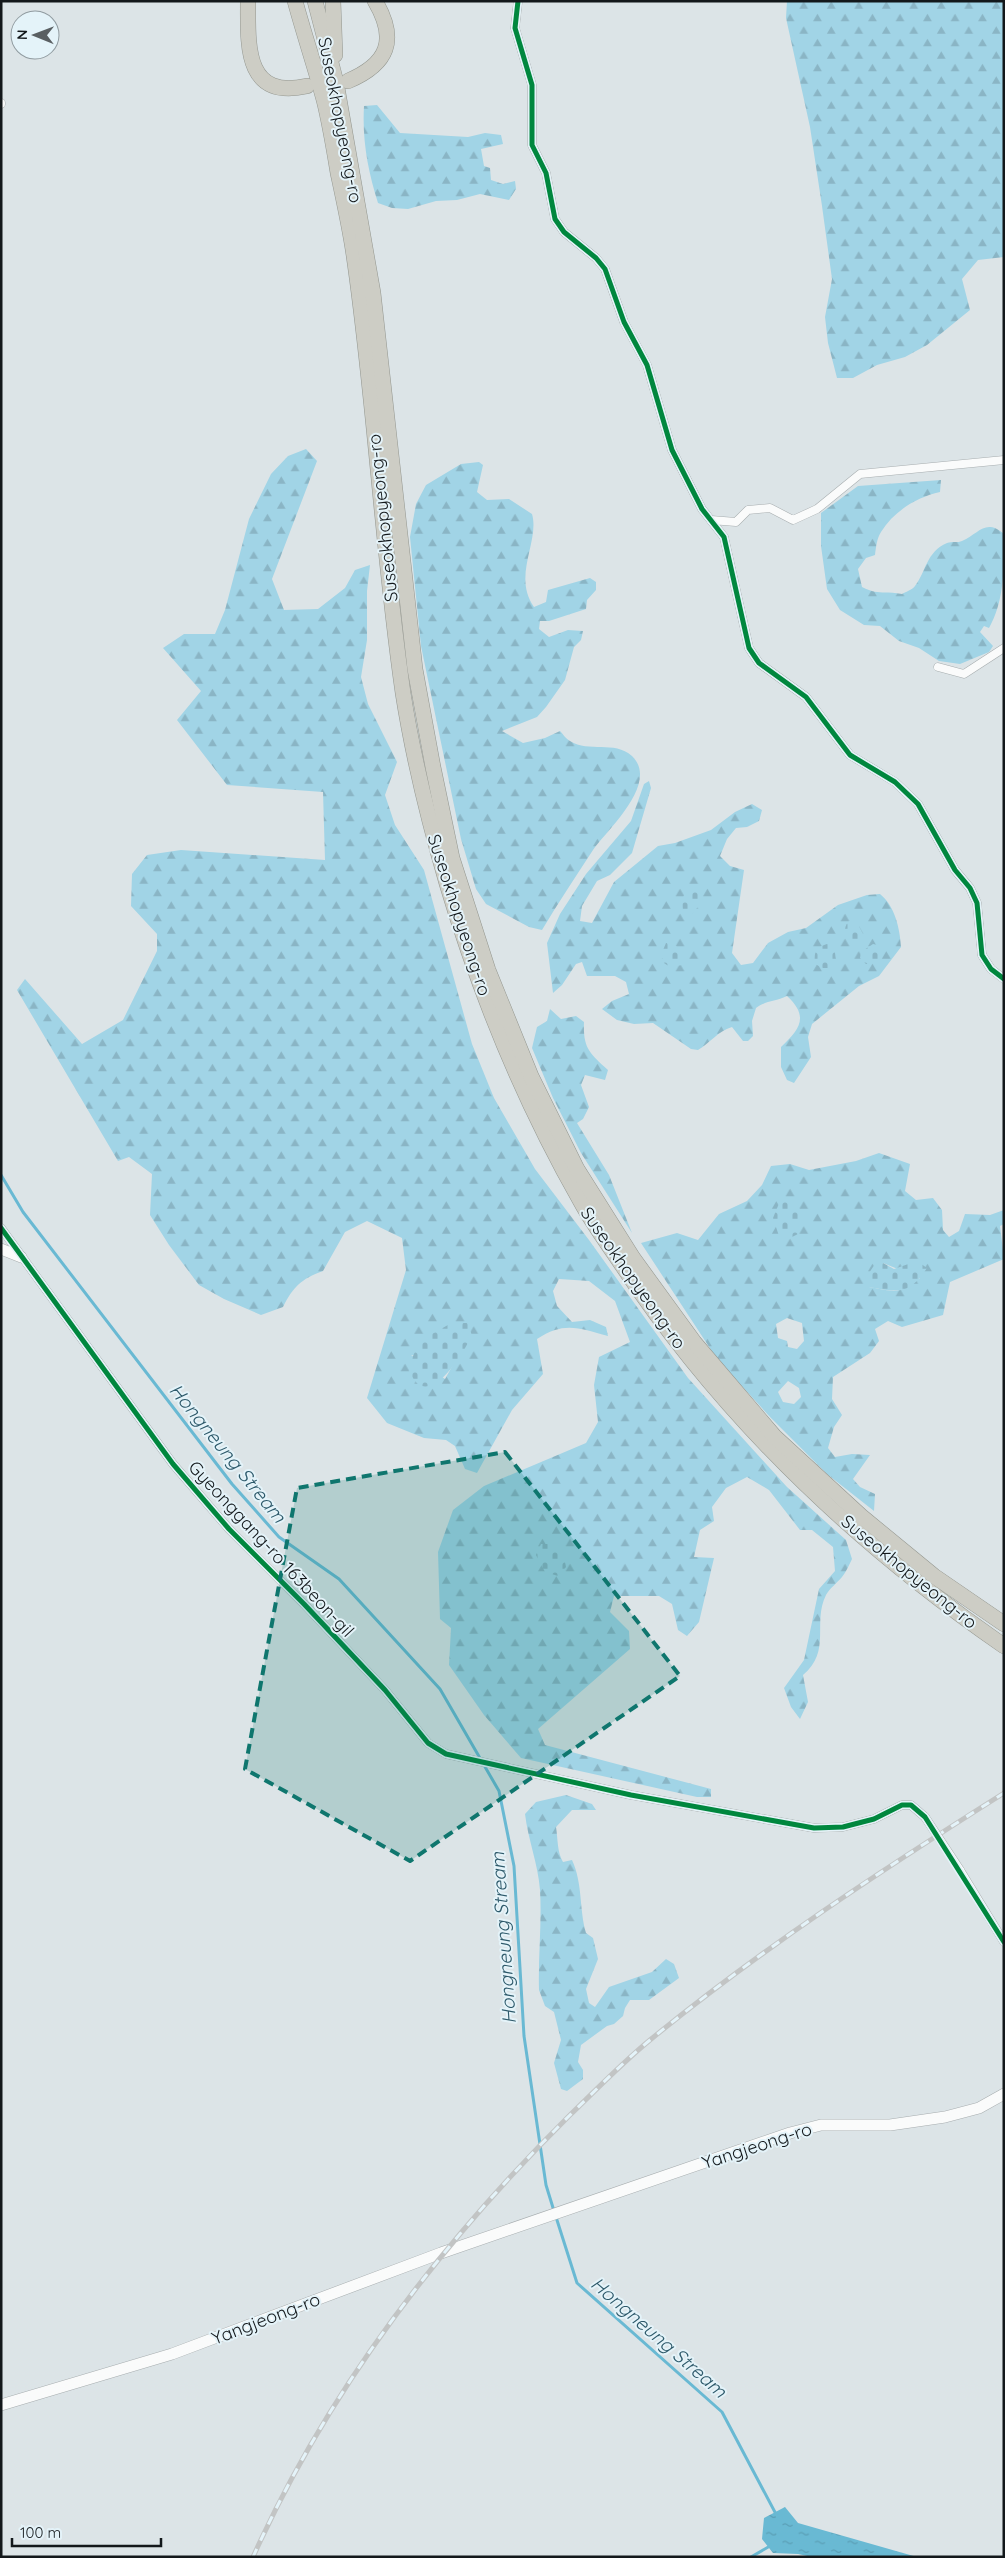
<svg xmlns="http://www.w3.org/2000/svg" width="1005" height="2558" viewBox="0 0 1005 2558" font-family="Quicksand,sans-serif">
  <defs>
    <pattern id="forest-firs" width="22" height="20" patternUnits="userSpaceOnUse" patternTransform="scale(1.25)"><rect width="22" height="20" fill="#a1d4e6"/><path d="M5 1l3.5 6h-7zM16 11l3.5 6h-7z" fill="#8ab5c5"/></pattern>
    <pattern id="cemetery-stones" width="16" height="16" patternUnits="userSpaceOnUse" patternTransform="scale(1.25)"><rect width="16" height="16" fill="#a1d4e6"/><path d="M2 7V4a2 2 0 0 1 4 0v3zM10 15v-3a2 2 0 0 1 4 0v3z" fill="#8ab5c5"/></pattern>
    <pattern id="water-ripples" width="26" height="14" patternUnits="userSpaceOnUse" patternTransform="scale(1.25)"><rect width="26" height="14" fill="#69b9d3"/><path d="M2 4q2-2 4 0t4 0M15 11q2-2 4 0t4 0" fill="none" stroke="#5a9eb5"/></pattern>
  </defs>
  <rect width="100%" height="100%" fill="#dce4e7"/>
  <g fill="url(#forest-firs)" fill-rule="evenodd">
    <polygon points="787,1 1004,1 1004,257 978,260 962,279 970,310 927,345 905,357 877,365 853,378 837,378 828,343 825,317 832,279 822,206 810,127 786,18"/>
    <path d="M377,105L400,133L468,137L485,133L501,135L503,144L481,149L484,166L490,168L491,180L503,184L515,181L516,189L509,200L480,194L457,200L436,201L408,209L392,208L378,203C368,171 362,140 364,106Z"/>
    <path d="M306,449L317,461L272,579L284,610L318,609L345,588L355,570L370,565L367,591V640L361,677L368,704L397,762L385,795L395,825L424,870L472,1044L494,1098L535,1169L589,1240L688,1378L787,1487L846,1540L852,1559C849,1565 846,1572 842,1577C837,1583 830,1588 826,1595C812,1623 832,1651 803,1675L808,1702L800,1719L791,1707L784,1688L804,1660L819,1589L835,1571L833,1547L812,1530H800L769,1490L747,1477L726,1488L712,1507L714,1521L700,1530L694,1557L714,1558L699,1622L687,1636L678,1630L672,1604L659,1596H614L610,1612L629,1631L630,1649L538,1729L545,1745L711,1789V1797H697L521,1758L484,1715L449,1665L451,1628L440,1619L438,1552L453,1510L484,1486L586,1443L598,1422L594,1385L599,1357L630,1342L615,1301L589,1281L559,1279L553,1291L557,1306L572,1322L590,1320L606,1327L608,1336C579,1328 564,1321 537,1339L543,1374L512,1410L477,1473L465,1469L455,1446L446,1440L424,1438L387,1423L367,1398L406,1270L402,1238L367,1221L345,1232L323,1271C301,1279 293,1287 283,1307L261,1315L224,1299L199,1285L169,1245L150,1215L152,1174L129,1157L118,1161L17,990L25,979L82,1044L123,1020L157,951V934L131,906L132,874L147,855L181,850L325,860L323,792L227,785L177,720L201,691L163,648L184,634H215L225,610L249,519L271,474L288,456ZM411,1355L454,1363L445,1379Z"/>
    <path d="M479,462L483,465L477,492L487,500L509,499L532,514C540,541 512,576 534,607L546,602L548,590L590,578L596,582V590L587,600L586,609L549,621H540L539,629L549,637L568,630L583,631L581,640L574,647L565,680L546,707L537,717L502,731L523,743L545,738L560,731C563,734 566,739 570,741C589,753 614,740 632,756C660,783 607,830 593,850C576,876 558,903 542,930L529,927L486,904L476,889L461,839L421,646L410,537L416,504L426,485L461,464Z"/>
    <path d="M941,480L940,492C917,497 894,511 881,532C877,538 876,547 875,555L866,558L858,569L862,587C879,596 884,590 902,594C905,592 912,590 915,586C926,572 926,552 947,543C952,541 958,543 962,541C979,534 985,518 1004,534C1004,566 1005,600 989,628L984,626L980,632L993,646L989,652L960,664L939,661L919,648L899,641L880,626L864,625L840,610L827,589L821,546V513L858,486Z"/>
    <path d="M649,781L651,788L632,853L610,875L597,881L582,906L580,921L592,923L614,882L658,846L675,843L711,830L735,812L752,804L762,810L759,821L747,827L736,828L727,839L720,856L730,866L744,870L732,953L741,965L753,963L768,943L788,932L806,928L838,905L867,895L880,894C895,906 900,929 901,947L879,976L859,986L812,1024L808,1037L811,1057L794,1083L787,1080L781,1067V1047C799,1030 810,1017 787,996C775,1002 767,1000 756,1008L752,1021L753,1036L748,1041H743L732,1027C717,1032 711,1042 698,1050L691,1049L653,1023L634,1024L617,1020L602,1009L612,1001L629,994L626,982L615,976H587L582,962L576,964L562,985L553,993L547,943L560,914L586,874L631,821L644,784Z"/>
    <path d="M550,1009L561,1019L576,1016L584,1022C583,1048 589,1053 608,1070L605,1080L585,1075L581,1085L589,1107L583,1119L577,1123L609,1175L632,1233L581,1153L553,1098L532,1048L537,1027L547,1021Z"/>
    <path d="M879,1153L910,1164L905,1191L916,1200L933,1198L942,1210L943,1230L949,1237L959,1231L965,1214L990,1215L1004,1210V1224L1000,1226L1004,1259L950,1282L943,1315L902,1327L888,1321L875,1329L879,1341L870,1353L833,1377L832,1399L842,1415L834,1427L828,1448L835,1457L852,1454L870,1455L853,1479L860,1487L875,1494L874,1511L827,1474L771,1418L717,1359L641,1243L677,1233L698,1240L719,1214L747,1201L762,1185L771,1166L790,1164L809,1170L856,1161ZM883,1263L920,1278C895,1295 899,1292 869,1287ZM787,1318L802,1323L804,1341L797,1349L788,1347L787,1341L778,1338L776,1324ZM788,1381L799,1388L801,1397L794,1404L783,1402L778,1392Z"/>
    <path d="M566,1795L592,1804L596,1810H572L556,1827C558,1839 557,1852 563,1862L572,1860C583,1884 579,1909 586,1933L593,1938L598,1959L586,1989L589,2003L595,2007L609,1987L652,1972L666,1959L674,1964L679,1978L649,2000H630L625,2008L623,2016L614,2024L607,2026L581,2045L578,2062L583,2070V2079L567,2091L561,2089L554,2063L561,2040L554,2012L545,2006L539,1990C538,1957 542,1923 540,1890C538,1863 528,1840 525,1814L536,1802Z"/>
  </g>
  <g fill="url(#cemetery-stones)">
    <polygon points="696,890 702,893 704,900 691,915 683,913 682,899 687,891"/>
    <path d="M855,919L863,934L857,943L850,944L844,936C845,926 846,921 855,919Z"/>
    <polygon points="666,943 673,943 680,950 682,965 670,967 664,963 661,955"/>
    <path d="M827,944L834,945L836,961L829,968H823L815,964C814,952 815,948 827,944Z"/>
    <polygon points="873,944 878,945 879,959 874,963 866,964 860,958 861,952"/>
    <polygon points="780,1201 795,1201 802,1213 798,1234 790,1238 779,1236 773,1218"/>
    <path d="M917,1261L927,1268C909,1296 897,1292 869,1287V1273L875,1264L883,1263L894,1269Z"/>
    <path d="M452,1323H468L472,1336C464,1350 440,1395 419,1385C416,1383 412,1376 409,1373C413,1343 427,1336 452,1323Z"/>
    <polygon points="541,1544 552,1544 563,1552 566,1567 558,1576 545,1572 536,1555"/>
  </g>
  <polygon fill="url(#water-ripples)" points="785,2507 798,2523 917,2557 812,2557 798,2554 773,2553 762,2539 764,2518"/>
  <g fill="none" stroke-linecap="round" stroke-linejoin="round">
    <g stroke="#69b9d3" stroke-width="3">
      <polyline points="1,1175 23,1212 232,1484 279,1537 339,1579 440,1689 499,1791 514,1866 524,2036 546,2185 554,2211"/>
      <polyline points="556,2217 577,2283 722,2412 777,2516"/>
      <polyline points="751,2557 770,2546"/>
    </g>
    <g stroke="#a7adaf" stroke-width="9">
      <g id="street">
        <polyline points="518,1 515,28 532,85 532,145 546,173 555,219 564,232 596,258 605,269 624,322 647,365 672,450 702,509 724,537 749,648 759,663 806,697 850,755 895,782 918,804 955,870 970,888 977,903 982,955 991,969 1004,979"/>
        <polyline points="1,103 1,104"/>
        <polyline points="711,520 736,522 748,510 770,508 793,520 817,509 860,474 1004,460"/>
        <polyline points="938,667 964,674 1004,648"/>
        <polyline points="1,1228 173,1464 229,1529 304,1604 385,1690 428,1743 446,1754 631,1795 814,1828 843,1827 874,1819 902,1805 911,1805 925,1817"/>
        <polyline points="960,1870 1004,1942"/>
      </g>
    </g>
    <g stroke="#a7adaf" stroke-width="12">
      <g id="secondary">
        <polyline points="1,1249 21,1257"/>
        <polyline points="1,2405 172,2354 441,2253 790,2133 821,2125 890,2125 945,2117 979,2108 1004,2094"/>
      </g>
    </g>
    <g stroke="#93968f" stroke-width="16">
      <g id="highway">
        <path d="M248,1C248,45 244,100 307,86"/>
        <path d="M295,1C304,34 315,67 324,100C330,124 334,149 338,173C344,201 350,228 354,256C375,401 382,548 403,693C413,757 429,822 447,884C480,995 524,1102 581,1202C593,1224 608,1244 622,1265C722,1416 855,1543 1004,1646"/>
        <polyline points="315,1 336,82 373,293 415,669 433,767 452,858 488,970 531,1076 577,1169 633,1258 694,1342 775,1437 861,1516 934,1576 1004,1624"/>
        <polyline points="333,1 335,55"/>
        <path d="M348,81C388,64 398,40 375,1"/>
      </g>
    </g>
    <use href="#street" stroke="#fafbfb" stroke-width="8"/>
    <use href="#secondary" stroke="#fafbfb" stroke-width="11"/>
    <use href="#highway" stroke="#cdcdc5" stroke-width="15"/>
    <g stroke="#c2c4c4" stroke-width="5">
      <path id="rail" d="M253,2557C328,2390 441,2243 570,2115C596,2090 622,2063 650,2040C761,1949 882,1870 1004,1793"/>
    </g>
    <use href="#rail" stroke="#e4f3f9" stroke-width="3" stroke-dasharray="9" stroke-linecap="butt"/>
    <g stroke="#a7adaf" stroke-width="9" stroke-linecap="butt">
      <polyline id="street-bridge" points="925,1817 960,1870"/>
    </g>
    <use href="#street-bridge" stroke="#fafbfb" stroke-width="8"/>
    <g stroke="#e4f3f9" stroke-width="8">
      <g id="cycleway">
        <polyline points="518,1 515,28 532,85 532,145 546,173 555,219 564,232 596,258 605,269 624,322 647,365 672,450 702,509 724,537 749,648 759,663 806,697 850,755 895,782 918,804 955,870 970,888 977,903 982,955 991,969 1004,979"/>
        <polyline points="1,1228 173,1464 229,1529 304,1604 385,1690 428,1743 446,1754 631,1795 814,1828 843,1827 874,1819 902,1805 911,1805 925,1817 1004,1942"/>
      </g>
    </g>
    <use href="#cycleway" stroke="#00873e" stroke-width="5"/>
  </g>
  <path fill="#0f766e" fill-opacity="0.2" stroke="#0f766e" stroke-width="4" stroke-dasharray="10 6" stroke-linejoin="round" d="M505,1452L680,1676L410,1861L245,1769L297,1488Z"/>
  <g text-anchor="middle" stroke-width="4" stroke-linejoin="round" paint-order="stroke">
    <g font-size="18" fill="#13181b" stroke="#e4f3f9">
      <text transform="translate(340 120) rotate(79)" y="6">Suseokhopyeong-ro</text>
      <text transform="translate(383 518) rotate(-96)" y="6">Suseokhopyeong-ro</text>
      <text transform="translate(459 915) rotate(72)" y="6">Suseokhopyeong-ro</text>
      <text transform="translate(633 1278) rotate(55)" y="6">Suseokhopyeong-ro</text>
      <text transform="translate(271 1549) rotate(47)" y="6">Gyeonggang-ro 163beon-gil</text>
      <text transform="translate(909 1572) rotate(39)" y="6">Suseokhopyeong-ro</text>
      <text transform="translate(757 2146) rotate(-18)" y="6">Yangjeong-ro</text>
      <text transform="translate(266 2319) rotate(-21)" y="6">Yangjeong-ro</text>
    </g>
    <g font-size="19" font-style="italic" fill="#2d596a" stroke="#e4f3f9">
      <text transform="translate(228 1453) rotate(51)" y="7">Hongneung Stream</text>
      <text transform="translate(503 1938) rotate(-94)" y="7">Hongneung Stream</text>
      <text transform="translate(659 2337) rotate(41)" y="7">Hongneung Stream</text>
    </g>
  </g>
  <rect width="1005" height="2558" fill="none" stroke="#13181b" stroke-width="5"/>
  <g transform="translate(35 35) rotate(271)"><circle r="24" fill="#e4f3f9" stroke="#909ba0"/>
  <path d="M0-4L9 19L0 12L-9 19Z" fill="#595f62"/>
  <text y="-8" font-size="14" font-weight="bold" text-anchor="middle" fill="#13181b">N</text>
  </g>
  <path d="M12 2538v8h149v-8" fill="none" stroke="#13181b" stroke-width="2.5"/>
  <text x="20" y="2538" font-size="15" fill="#13181b" stroke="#e4f3f9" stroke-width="4" paint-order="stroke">100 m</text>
</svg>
